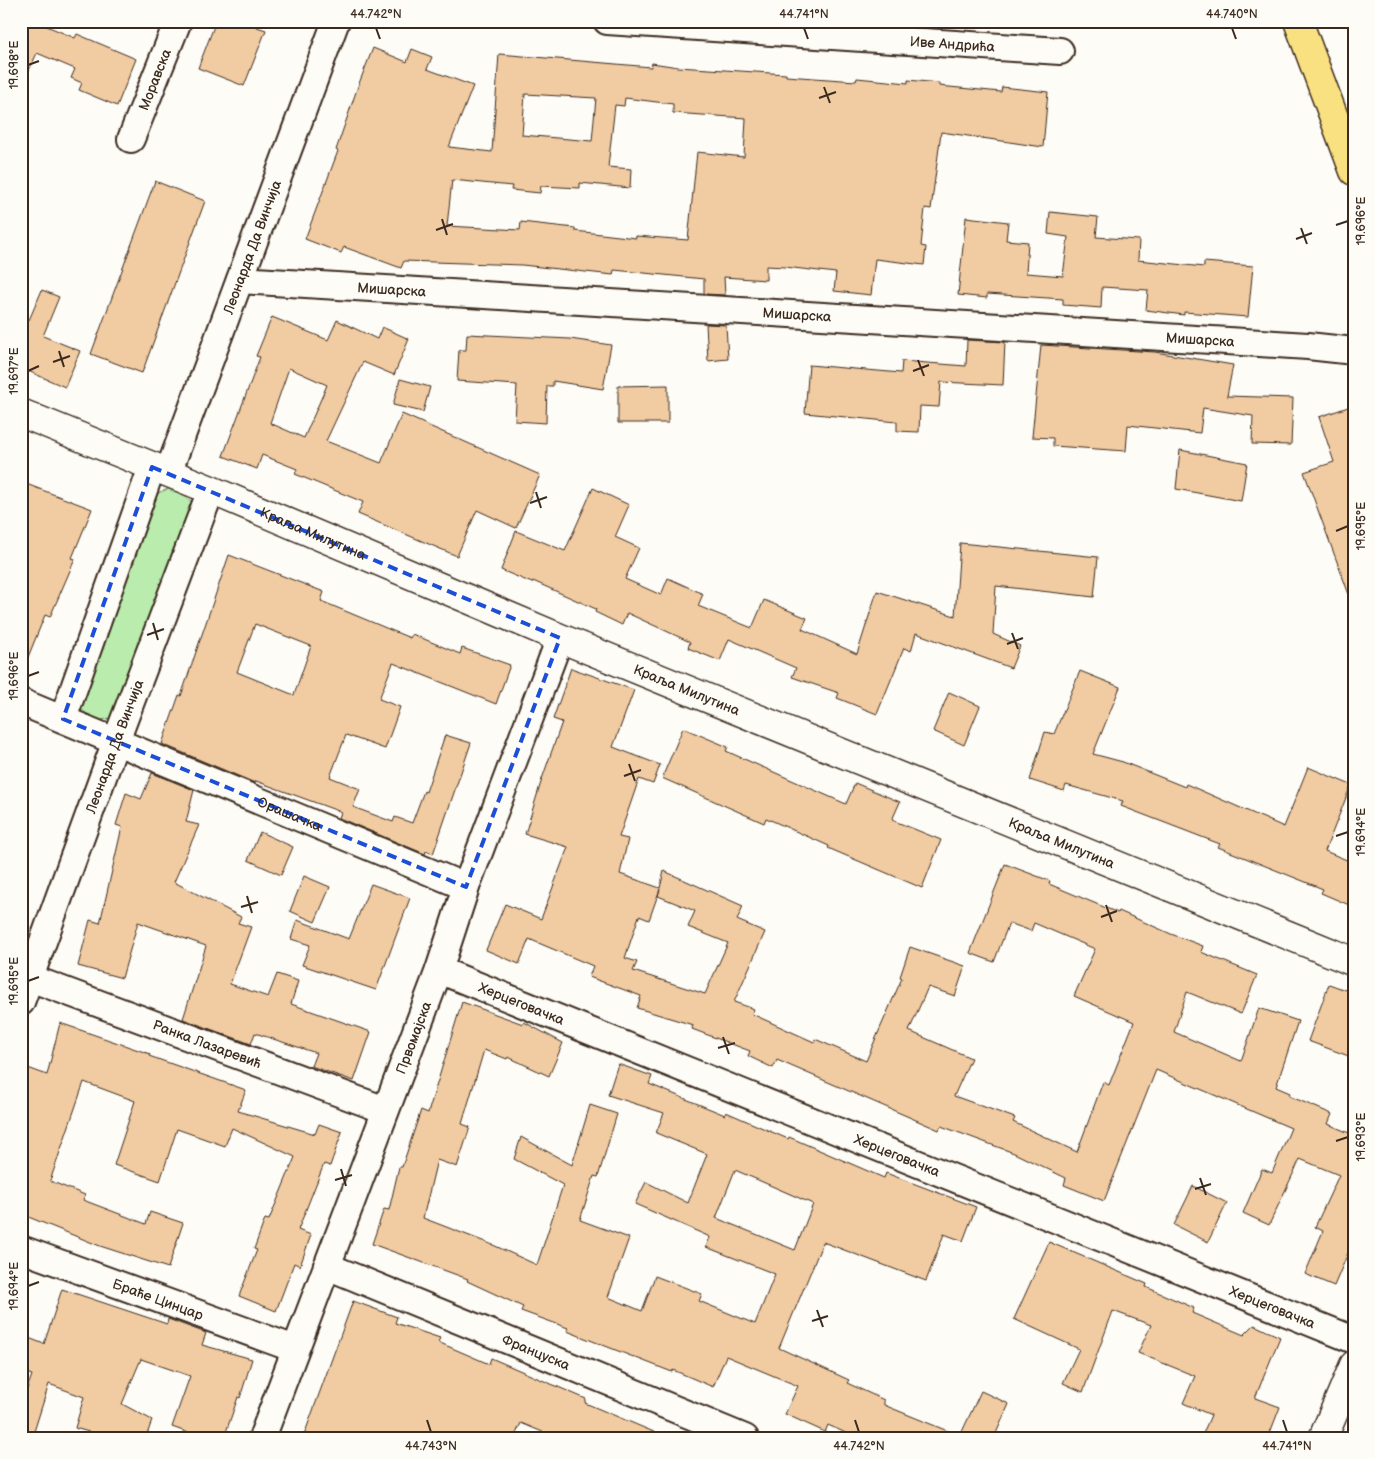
<svg xmlns="http://www.w3.org/2000/svg" width="1375" height="1459" viewBox="0 0 1375 1459" font-family="'Balsamiq Sans',sans-serif">
  <rect width="100%" height="100%" fill="#fdfcf7"/>
  <filter id="ink" filterUnits="userSpaceOnUse"><feTurbulence type="fractalNoise" baseFrequency=".02" numOctaves="2"/><feDisplacementMap in="SourceGraphic" scale="10" xChannelSelector="R" yChannelSelector="G"/><feConvolveMatrix kernelMatrix="1 2 1 2 8 2 1 2 1" color-interpolation-filters="sRGB"/></filter>
  <g filter="url(#ink)">
    <path fill="#b9ecad" stroke="#7a8b66" d="M168,489C181,491 187,495 194,506L113,718L95,721L80,708L153,498L160,492Z"/>
    <g fill="#f1cba1" stroke="#3b2a1e" fill-rule="evenodd">
      <polygon points="21,21 35,21 75,38 77,34 136,59 117,106 79,90 82,83 71,78 75,69 37,53 21,88"/>
      <polygon points="216,21 260,21 257,27 266,30 244,86 198,68"/>
      <path d="M373,48L407,62L412,49L432,57L427,69L473,86L449,147L492,152L499,54L651,67L652,63L678,67L786,74V76L856,81L857,78L908,83V80L939,83V86L1001,92L1002,87L1048,92L1043,147L941,132L931,209L925,208L921,246L926,247L924,265L875,259L871,295L834,291L836,273L785,267L766,266V280L724,277L725,295L704,294V279L614,270L613,275L522,265L404,261L401,268L344,247L341,253L305,239L338,151L336,150L358,86ZM525,94L596,98L592,141L522,135ZM625,98L673,104V113L746,118L744,157L697,152L688,240L636,236V238L575,231V228L521,222L520,230L447,226L452,180L512,186L511,190L540,193L541,186L580,188V183L630,188L631,169L608,167L615,105L624,106Z"/>
      <polygon points="155,181 205,201 142,373 91,354"/>
      <polygon points="1050,212 1098,217 1096,237 1139,240 1138,260 1204,267 1204,262 1253,266 1248,317 1184,312 1184,315 1146,310 1148,290 1102,287 1101,308 1063,305 1063,299 987,294 987,298 958,295 966,217 1008,222 1006,240 1028,242 1026,273 1063,276 1068,237 1048,234"/>
      <polygon points="42,290 59,297 43,336 80,351 65,387 21,368 21,317 29,320"/>
      <path d="M272,317L328,340L337,320L377,339L382,327L409,339L394,375L363,362L326,441L381,463L402,414L540,475L516,528L477,510L457,556L358,514L363,502L295,474L297,469L262,455L257,469L223,456L260,357L256,356ZM289,368L327,385L304,438L270,423Z"/>
      <polygon points="706,324 726,325 728,359 708,361"/>
      <polygon points="467,334 570,339 611,345 603,389 553,381 553,386 547,386 546,423 515,421 517,385 457,381 459,350 466,350"/>
      <polygon points="967,340 1005,342 1003,385 941,382 939,407 920,406 919,432 897,431 897,422 805,413 809,365 901,373 902,361 966,366"/>
      <polygon points="1041,345 1155,352 1233,365 1227,396 1293,398 1291,445 1252,444 1253,416 1203,408 1200,433 1128,425 1126,451 1053,446 1053,438 1032,437"/>
      <polygon points="400,379 430,387 423,412 393,405"/>
      <polygon points="668,385 668,423 618,423 618,386"/>
      <polygon points="1354,405 1354,600 1351,600 1304,472 1334,462 1319,417"/>
      <polygon points="1180,450 1247,463 1241,501 1176,489"/>
      <polygon points="21,482 92,509 72,558 75,559 50,617 45,615 22,672"/>
      <polygon points="593,488 629,505 615,537 639,548 625,579 661,595 668,578 703,594 698,606 752,628 764,600 807,618 802,629 857,654 877,591 955,616 960,543 1098,557 1094,597 996,586 993,634 1020,646 1011,668 916,633 911,651 904,648 877,714 837,698 839,693 792,677 796,668 729,639 720,661 688,648 690,642 627,613 622,625 595,612 596,609 533,581 532,583 501,570 516,531 565,551"/>
      <path d="M229,555L324,592L321,601L410,638L412,634L460,654L462,648L510,665L496,704L393,663L379,699L400,707L385,749L346,735L330,777L360,789L353,807L393,822L395,817L412,823L424,791L426,792L445,735L471,743L433,854L426,851L425,854L339,818L341,812L256,781L255,783L162,744L179,695L181,696ZM255,624L311,646L294,695L237,672Z"/>
      <path d="M571,668L634,690L613,747L660,765L653,784L639,779L619,837L628,839L620,874L660,888L664,871L743,906L737,920L765,932L734,1002L754,1009L752,1014L814,1042L815,1039L866,1061L902,978L900,977L910,947L965,966L955,996L928,987L909,1031L971,1058L954,1096L1015,1118L1013,1122L1077,1152L1103,1082L1109,1085L1134,1022L1074,996L1095,949L1034,923L1031,931L1009,923L994,962L970,953L1005,864L1050,881L1049,884L1118,913L1119,911L1171,934L1203,946L1201,952L1257,975L1241,1014L1187,992L1174,1032L1241,1061L1259,1008L1298,1021L1276,1087L1290,1093L1289,1096L1332,1114L1328,1124L1354,1135V1239L1334,1286L1305,1274L1323,1231L1315,1227L1339,1175L1300,1159L1269,1225L1243,1213L1262,1169L1272,1173L1291,1128L1156,1070L1104,1201L1064,1185L1066,1178L1014,1153L941,1126L939,1130L777,1060L773,1068L748,1056L750,1051L692,1029L693,1025L637,1008L641,996L589,977L593,966L529,939L519,964L486,950L505,904L541,919L568,847L525,834L542,779L562,722L553,719ZM660,889L658,896L695,911L688,927L728,943L705,994L633,971L637,962L625,958L639,916L649,920Z"/>
      <polygon points="1080,671 1120,687 1093,754 1123,762 1185,787 1186,784 1284,827 1308,767 1351,785 1325,851 1354,863 1354,907 1321,893 1323,889 1218,847 1220,844 1121,806 1123,801 1066,785 1064,791 1030,780 1045,732 1054,734"/>
      <polygon points="949,692 980,706 964,745 933,731"/>
      <polygon points="683,728 728,747 726,751 846,804 855,783 900,802 892,820 941,840 922,888 828,848 829,846 766,818 764,823 662,778"/>
      <polygon points="152,773 194,790 186,822 199,825 174,882 241,917 238,923 251,927 230,984 268,997 277,974 298,981 291,1004 371,1032 354,1081 311,1066 316,1053 255,1033 251,1044 183,1019 206,946 138,922 122,978 78,966 90,920 100,923 122,827 116,825 126,793 141,799"/>
      <polygon points="260,832 293,847 281,875 248,860"/>
      <polygon points="304,876 330,887 315,922 290,911"/>
      <polygon points="371,884 410,898 376,990 302,965 310,945 291,939 297,920 349,939"/>
      <polygon points="1329,984 1354,993 1354,1058 1308,1041"/>
      <path d="M462,1002L523,1024L524,1022L563,1043L549,1076L508,1057L507,1059L484,1050L462,1124L470,1127L457,1167L437,1160L423,1218L493,1245L537,1265L563,1185L514,1159L521,1137L572,1165L590,1105L617,1114L598,1177L594,1176L580,1220L629,1238L608,1297L642,1311L655,1276L702,1294L699,1301L755,1324L775,1274L706,1247L710,1237L635,1204L646,1182L688,1203L707,1154L656,1133L664,1113L608,1095L618,1064L652,1076L649,1084L725,1115L726,1112L788,1139L789,1137L884,1178L886,1173L976,1207L963,1241L944,1234L926,1281L823,1242L779,1348L849,1380L847,1383L884,1400V1405L960,1436L981,1391L1009,1404L994,1438H857L828,1425L825,1432L785,1414L798,1386L726,1356L713,1387L673,1370L672,1372L590,1340L567,1331L568,1328L521,1311L523,1307L467,1281L468,1279L372,1244L384,1209L389,1210L399,1167H402L421,1110L428,1113ZM735,1170L813,1204L795,1250L716,1218Z"/>
      <polygon points="60,1023 150,1054 149,1056 246,1090 238,1111 315,1134 319,1124 342,1132 330,1166 324,1164 298,1230 311,1235 300,1266 294,1263 276,1311 239,1296 257,1250 254,1249 265,1219 269,1220 295,1157 232,1128 225,1146 177,1129 160,1181 114,1165 135,1101 84,1082 50,1181 85,1195 83,1200 146,1224 150,1212 183,1223 168,1268 100,1246 21,1214 21,1085 28,1068 47,1075"/>
      <polygon points="1193,1186 1227,1203 1208,1242 1174,1225"/>
      <polygon points="1049,1242 1147,1284 1146,1287 1194,1308 1192,1313 1244,1335 1254,1325 1280,1337 1255,1398 1280,1407 1268,1438 1201,1438 1211,1415 1183,1403 1195,1376 1138,1353 1151,1325 1113,1311 1083,1392 1063,1383 1079,1349 1014,1319"/>
      <polygon points="62,1289 167,1324 168,1319 206,1333 202,1345 252,1359 240,1398 238,1397 224,1438 203,1438 172,1427 190,1376 141,1359 122,1404 152,1420 146,1438 109,1438 75,1428 84,1397 49,1384 32,1438 21,1438 21,1406 32,1375 21,1371 21,1335 44,1344"/>
      <polygon points="353,1301 397,1317 395,1323 440,1338 438,1342 489,1364 491,1358 586,1399 585,1403 668,1438 557,1438 521,1423 514,1438 303,1438"/>
    </g>
    <g fill="none" stroke-linecap="round" stroke-linejoin="round">
      <g stroke="#3b2a1e" stroke-width="30">
        <g id="minor">
          <path id="s1" d="M607,21L1060,51"/>
          <path id="s2" d="M131,139L178,21"/>
          <path id="s3" d="M240,280L1308,346L1354,351"/>
          <path id="s4" d="M168,473L336,21"/>
          <path id="s5" d="M21,702L466,887"/>
          <polyline points="63,719 152,467"/>
          <path id="s6" d="M439,970L1354,1340"/>
          <path id="s7" d="M30,978L385,1110"/>
          <path id="s8" d="M21,1002L116,741L211,490"/>
          <path id="s9" d="M21,1249L295,1349"/>
          <path id="s10" d="M327,1266L745,1438"/>
          <path id="s11" d="M262,1438L439,970L466,887L560,638"/>
        </g>
      </g>
      <g stroke="#3b2a1e" stroke-width="31">
        <polyline id="tertiary" points="1323,1438 1354,1365"/>
      </g>
      <g stroke="#3b2a1e" stroke-width="31">
        <g id="secondary">
          <path id="s12" d="M21,413L211,490L560,638L1354,962"/>
        </g>
      </g>
      <g stroke="#3b2a1e" stroke-width="31">
        <polyline id="primary" points="1298,21 1354,171"/>
      </g>
      <use href="#minor" stroke="#fdfcf7" stroke-width="26"/>
      <use href="#tertiary" stroke="#fdfcf7" stroke-width="28"/>
      <use href="#secondary" stroke="#fdfcf7" stroke-width="28"/>
      <use href="#primary" stroke="#f9e181" stroke-width="28"/>
    </g>
  </g>
  <path fill="none" stroke="#1d4ed8" stroke-width="4" stroke-dasharray="10 6" stroke-linejoin="round" d="M152,467L560,638L466,887L63,719Z"/>
  <path fill="none" stroke="#3b2a1e" stroke-width="2" d="M376,28L380,39M804,28L808,39M1232,28L1236,39M28,65L39,61M824,87L830,103M819,98L836,92M442,219L447,235M1336,225L1348,221M1301,228L1307,244M436,230L453,224M1296,239L1312,233M59,351L64,367M918,360L924,376M53,362L70,356M28,371L39,366M913,371L929,365M536,492L541,508M530,503L547,497M1336,531L1348,526M153,623L158,640M1012,633L1018,649M147,635L164,629M1007,644L1023,638M28,676L39,672M629,764L635,781M624,776L641,770M1336,836L1348,832M247,896L252,913M1106,905L1112,922M241,907L258,902M1101,917L1117,911M28,981L39,977M723,1037L729,1054M718,1048L735,1043M1336,1141L1348,1137M341,1169L346,1186M1200,1178L1206,1195M335,1180L352,1175M1195,1189L1211,1184M28,1286L39,1282M817,1310L823,1327M812,1321L828,1316M427,1420L431,1432M855,1420L859,1432M1283,1420L1287,1432"/>
  <g text-anchor="middle" stroke-width="4" stroke-linejoin="round" paint-order="stroke">
    <g font-size="14" fill="#3b2a1e" stroke="#fdfcf7">
      <text dy="5" stroke="none"><textPath href="#s1" startOffset="346">Иве Андрића</textPath></text>
      <text dy="5" stroke="none"><textPath href="#s2" startOffset="64">Моравска</textPath></text>
      <text dy="5" stroke="none"><textPath href="#s4" startOffset="241">Леонарда Да Винчија</textPath></text>
      <text dy="5" stroke="none"><textPath href="#s3" startOffset="152">Мишарска</textPath></text>
      <text dy="5" stroke="none"><textPath href="#s3" startOffset="558">Мишарска</textPath></text>
      <text dy="5" stroke="none"><textPath href="#s3" startOffset="962">Мишарска</textPath></text>
      <text dy="5" stroke="none"><textPath href="#s12" startOffset="316">Краља Милутина</textPath></text>
      <text dy="5" stroke="none"><textPath href="#s12" startOffset="721">Краља Милутина</textPath></text>
      <text dy="5" stroke="none"><textPath href="#s8" startOffset="272">Леонарда Да Винчија</textPath></text>
      <text dy="5" stroke="none"><textPath href="#s5" startOffset="291">Орашачка</textPath></text>
      <text dy="5" stroke="none"><textPath href="#s12" startOffset="1126">Краља Милутина</textPath></text>
      <text dy="5" stroke="none"><textPath href="#s6" startOffset="89">Херцеговачка</textPath></text>
      <text dy="5" stroke="none"><textPath href="#s11" startOffset="428">Првомајска</textPath></text>
      <text dy="5" stroke="none"><textPath href="#s7" startOffset="189">Ранка Лазаревић</textPath></text>
      <text dy="5" stroke="none"><textPath href="#s6" startOffset="494">Херцеговачка</textPath></text>
      <text dy="5" stroke="none"><textPath href="#s9" startOffset="146">Браће Цинцар</textPath></text>
      <text dy="5" stroke="none"><textPath href="#s6" startOffset="899">Херцеговачка</textPath></text>
      <text dy="5" stroke="none"><textPath href="#s10" startOffset="226">Француска</textPath></text>
    </g>
  </g>
  <rect width="1375" height="1459" fill="none" stroke="#fdfcf7" stroke-width="55"/>
  <rect x="28" y="28" width="1320" height="1404" fill="none" stroke="#3b2a1e" stroke-width="2"/>
  <g font-size="12" text-anchor="middle" fill="#3b2a1e">
    <text x="376" y="18">44.742°N</text>
    <text x="804" y="18">44.741°N</text>
    <text x="1232" y="18">44.740°N</text>
    <text transform="translate(14 65) rotate(-90)" y="4">19.698°E</text>
    <text transform="translate(1361 221) rotate(-90)" y="4">19.696°E</text>
    <text transform="translate(14 371) rotate(-90)" y="4">19.697°E</text>
    <text transform="translate(1361 526) rotate(-90)" y="4">19.695°E</text>
    <text transform="translate(14 676) rotate(-90)" y="4">19.696°E</text>
    <text transform="translate(1361 832) rotate(-90)" y="4">19.694°E</text>
    <text transform="translate(14 981) rotate(-90)" y="4">19.695°E</text>
    <text transform="translate(1361 1137) rotate(-90)" y="4">19.693°E</text>
    <text transform="translate(14 1286) rotate(-90)" y="4">19.694°E</text>
    <text x="431" y="1450">44.743°N</text>
    <text x="859" y="1450">44.742°N</text>
    <text x="1287" y="1450">44.741°N</text>
  </g>
</svg>
